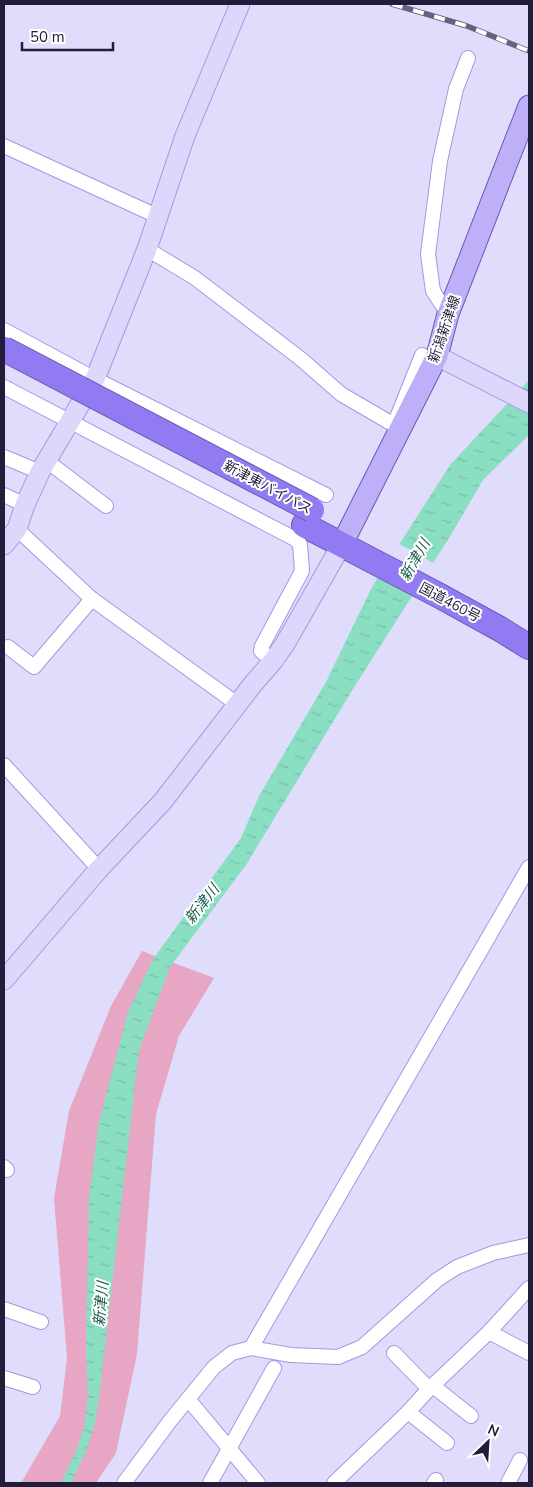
<svg xmlns="http://www.w3.org/2000/svg" width="533" height="1487" viewBox="0 0 533 1487" font-family="'Nunito Sans','Noto Sans JP',sans-serif">
  <defs>
    <pattern id="water-ripples" width="26" height="14" patternUnits="userSpaceOnUse" patternTransform="scale(1.25)"><rect width="26" height="14" fill="#8adec1"/><path d="M2 4q2-2 4 0t4 0M15 11q2-2 4 0t4 0" fill="none" stroke="#77bea7"/></pattern>
  </defs>
  <rect width="100%" height="100%" fill="#e0ddfc"/>
  <polygon fill="#e7a6c4" points="142,951 214,978 179,1036 156,1114 137,1354 116,1453 96,1483 21,1483 60,1416 67,1358 54,1198 69,1111 111,1006"/>
  <polygon fill="url(#water-ripples)" points="529,380 529,435 483,480 449,538 353,689 246,865 170,967 139,1050 99,1398 95,1423 87,1449 71,1483 61,1483 77,1449 84,1427 88,1396 86,1345 89,1198 99,1122 128,1012 153,959 241,838 259,796 326,682 372,587 450,465"/>
  <polygon fill="#e0ddfc" points="398,543 435,564 415,597 376,576"/>
  <g fill="none" stroke-linecap="round" stroke-linejoin="round">
    <g stroke="#a298e2" stroke-width="16">
      <g id="street">
        <polyline points="4,146 157,216"/>
        <polyline points="147,249 195,278 301,359 341,394 394,425 422,355 434,362"/>
        <polyline points="448,314 433,291 428,254 440,161 456,89 468,58"/>
        <polyline points="4,330 95,379 326,495"/>
        <polyline points="4,387 295,539 300,544 302,571 262,646 261,651 273,661"/>
        <polyline points="4,457 40,472"/>
        <polyline points="47,461 106,506"/>
        <polyline points="4,495 25,505"/>
        <polyline points="17,529 92,599 237,704"/>
        <polyline points="8,647 34,667 92,599"/>
        <polyline points="4,765 99,869"/>
        <polyline points="4,1167 7,1170"/>
        <polyline points="4,1309 41,1322"/>
        <polyline points="489,1332 529,1353"/>
        <polyline points="251,1348 529,867"/>
        <polyline points="394,1353 429,1389"/>
        <polyline points="4,1378 33,1387"/>
        <polyline points="433,1386 471,1416"/>
        <polyline points="188,1399 258,1483"/>
        <polyline points="408,1412 447,1443"/>
        <polyline points="124,1483 170,1421 214,1367 232,1353 251,1348 291,1355 338,1357 362,1347 437,1280 457,1267 493,1253 529,1245"/>
        <polyline points="210,1483 274,1368"/>
        <polyline points="334,1483 408,1412 429,1389 489,1332 529,1288"/>
        <polyline points="434,1483 436,1480"/>
        <polyline points="508,1483 520,1460"/>
      </g>
    </g>
    <g stroke="#a298e2" stroke-width="21">
      <g id="secondary">
        <polyline points="437,356 529,403"/>
        <polyline points="4,545 17,529 25,505 40,472 95,379 147,249 185,136 240,4"/>
        <polyline points="4,980 99,869 163,801 253,684 273,661 285,644 342,544"/>
      </g>
    </g>
    <g stroke="#6b59b2" stroke-width="23">
      <polyline id="primary" points="342,544 437,356 448,314 529,106"/>
    </g>
    <g stroke="#6b59b2" stroke-width="26">
      <polyline id="highway" points="304,525 440,596 500,629 529,647"/>
    </g>
    <use href="#street" stroke="#fff" stroke-width="14"/>
    <use href="#secondary" stroke="#ded7fb" stroke-width="19"/>
    <use href="#primary" stroke="#beaff8" stroke-width="21"/>
    <use href="#highway" stroke="#927af3" stroke-width="24"/>
    <g stroke="#65617f" stroke-width="5.5">
      <polyline id="rail" points="392,4 467,26 529,51"/>
    </g>
    <use href="#rail" stroke="#fff" stroke-width="4" stroke-dasharray="11" stroke-linecap="butt"/>
    <g stroke="#6b59b2" stroke-width="26" stroke-linecap="butt">
      <polyline id="highway-bridge" points="4,349 312,510"/>
    </g>
    <use href="#highway-bridge" stroke="#927af3" stroke-width="24"/>
  </g>
  <g text-anchor="middle" stroke-width="4" stroke-linejoin="round" paint-order="stroke">
    <g font-size="14" fill="#221d3a" stroke="#fff">
      <text transform="translate(444 329) rotate(-71)" y="5">新潟新津線</text>
      <text transform="translate(268 487) rotate(28)" y="5">新津東バイパス</text>
      <text transform="translate(450 602) rotate(28)" y="5">国道460号</text>
    </g>
    <g font-size="15" font-style="italic" fill="#1a5d49" stroke="#fff">
      <text transform="translate(415 560) rotate(-60)" y="5">新津川</text>
      <text transform="translate(202 904) rotate(-52)" y="5">新津川</text>
      <text transform="translate(101 1304) rotate(-85)" y="5">新津川</text>
    </g>
  </g>
  <rect width="533" height="1487" fill="none" stroke="#221d3a" stroke-width="10"/>
  <g transform="translate(488 1442) rotate(25)" stroke="#ffffff" stroke-width="4" paint-order="stroke">
  <path d="M0-4L9 19L0 12L-9 19Z" fill="#221d3a"/>
  <text y="-8" font-size="14" font-weight="bold" text-anchor="middle" fill="#221d3a">N</text>
  </g>
  <path d="M22 42v8h91v-8" fill="none" stroke="#221d3a" stroke-width="2.5"/>
  <text x="30" y="42" font-size="15" fill="#221d3a" stroke="#ffffff" stroke-width="4" paint-order="stroke">50 m</text>
</svg>
